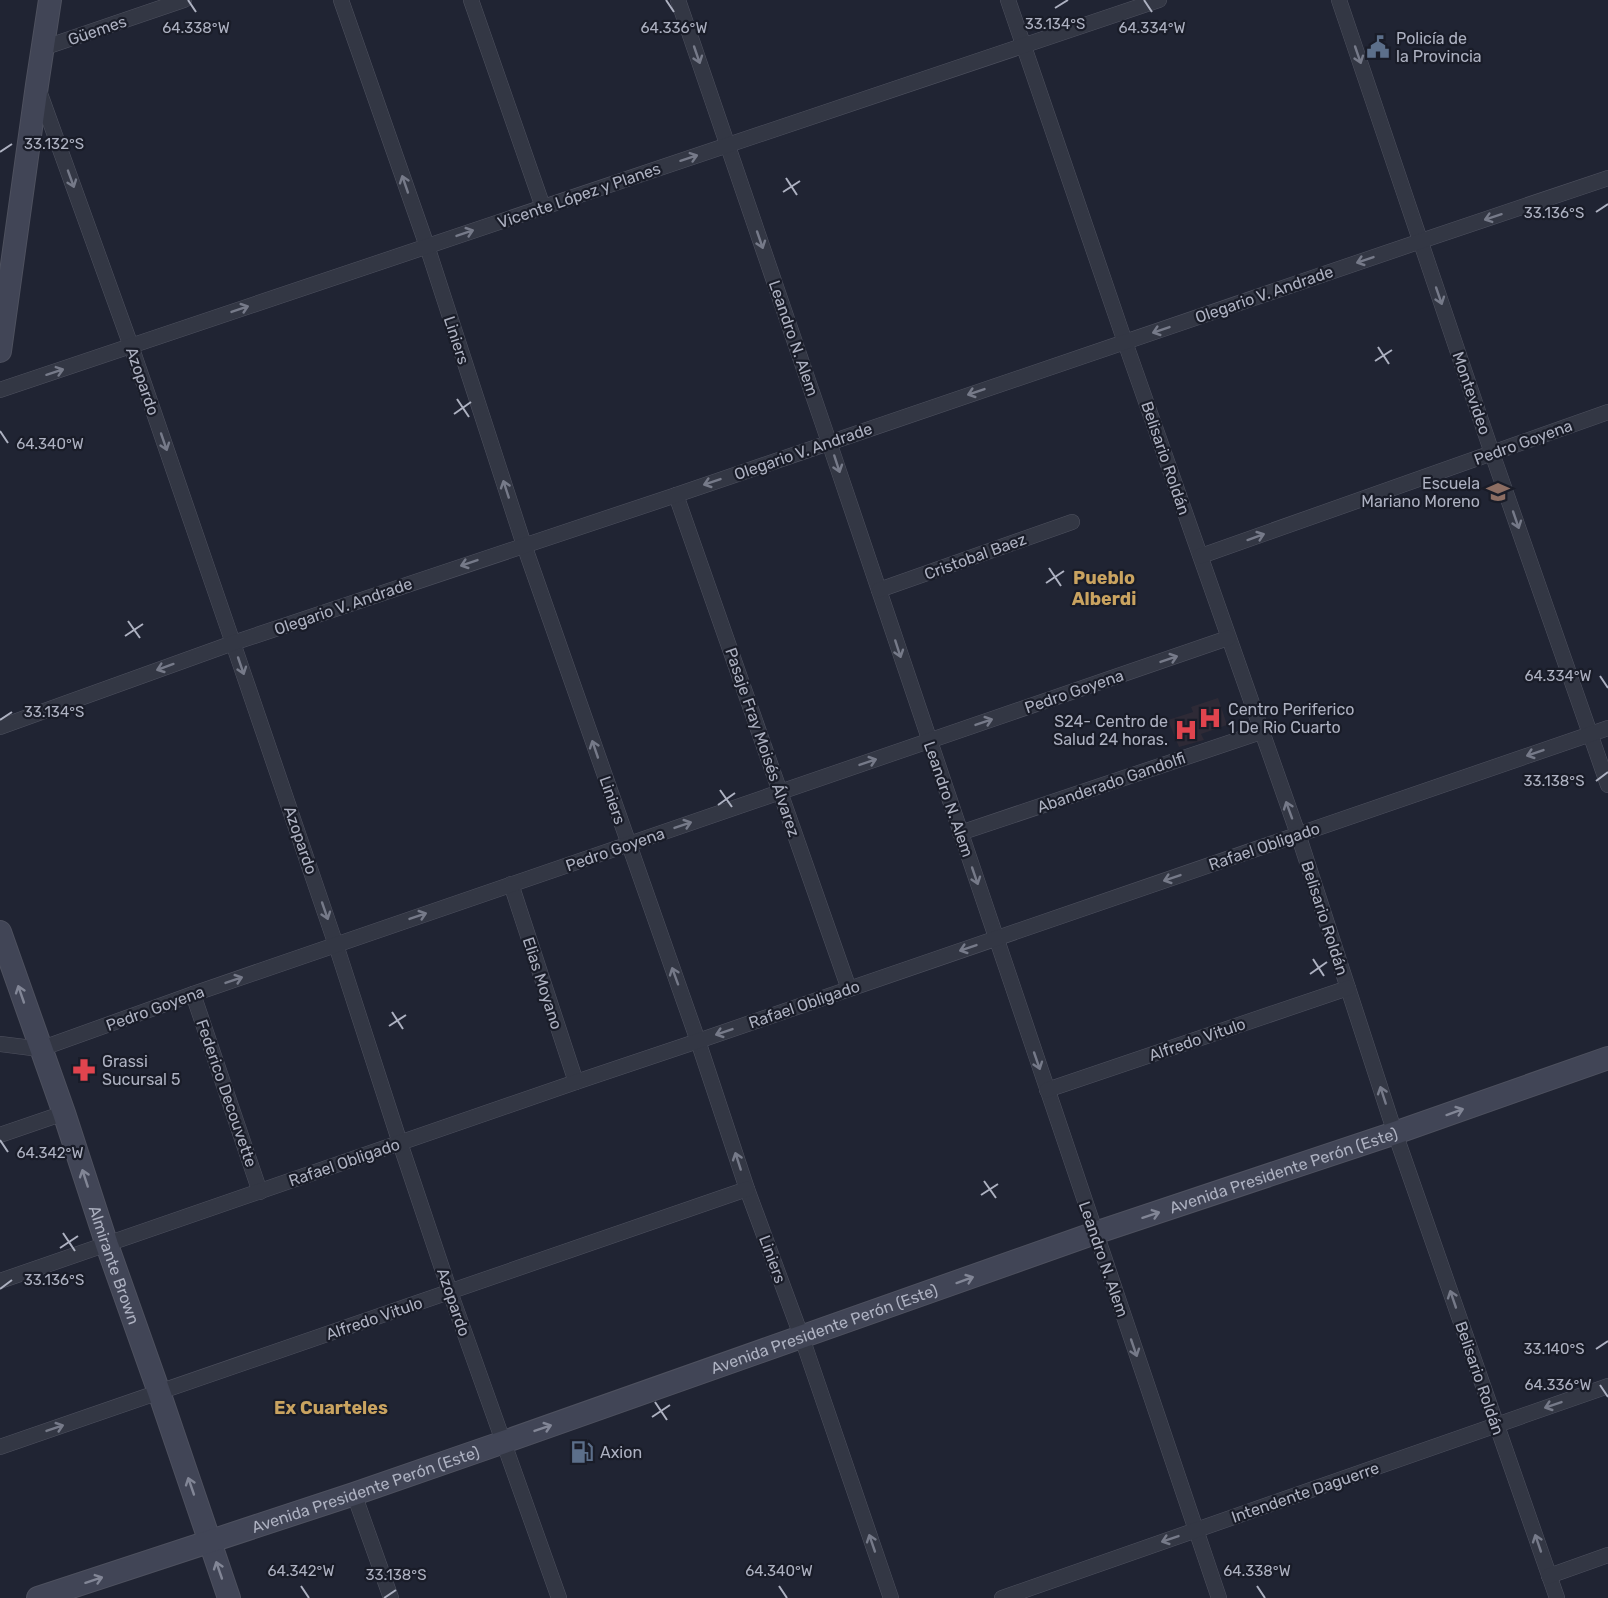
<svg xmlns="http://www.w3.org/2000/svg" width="1608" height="1598" viewBox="0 0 1608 1598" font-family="Rubik,sans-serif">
  <rect width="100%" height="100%" fill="#202433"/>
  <polygon fill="#2e2a36" points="1218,698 1227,725 1201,734 1204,740 1179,747 1168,720 1193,712 1191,707"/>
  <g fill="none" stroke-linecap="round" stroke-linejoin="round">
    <g stroke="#4e515f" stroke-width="16">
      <g id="minor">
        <polyline points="341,0 427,246 524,545 698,1041 747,1189 802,1338 891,1598"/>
        <polyline points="471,0 543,207"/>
        <polyline points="678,0 829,442 1219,1598"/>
        <polyline points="1008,0 1125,342 1298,834 1395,1133 1557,1598"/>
        <polyline points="1339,0 1492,453 1608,785"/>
        <polyline points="43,48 184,0"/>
        <polyline points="39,91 131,346 233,643 336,945 400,1143 450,1292 559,1598"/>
        <polyline points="0,390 1159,0"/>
        <polyline points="676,495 849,989"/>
        <polyline points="1201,556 1608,412"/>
        <polyline points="879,590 1072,522"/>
        <polyline points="0,727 233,643 676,495 1421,241 1608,178"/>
        <polyline points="960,833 1261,732"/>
        <polyline points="511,884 576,1082"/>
        <polyline points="193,994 260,1192"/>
        <polyline points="0,1044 40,1049 193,994 1228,638"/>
        <polyline points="1047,1090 1348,988"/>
        <polyline points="0,1135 64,1113"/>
        <polyline points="0,1281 576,1082 698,1041 1608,728"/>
        <polyline points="0,1447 747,1189"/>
        <polyline points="354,1494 391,1598"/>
        <polyline points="1549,1576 1608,1555"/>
        <polyline points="1002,1598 1608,1386"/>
      </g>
    </g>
    <g stroke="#4e515f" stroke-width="24">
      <g id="secondary">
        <polyline points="0,351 37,85 50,0"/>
        <path id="s1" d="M0,932L64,1113L107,1245L159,1392L229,1598"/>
        <path id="s2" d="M38,1598L354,1494L504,1442L1095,1233L1395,1133L1608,1058"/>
      </g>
    </g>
    <use href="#minor" stroke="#333744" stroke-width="15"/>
    <use href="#secondary" stroke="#414556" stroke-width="22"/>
  </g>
  <defs><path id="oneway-shaft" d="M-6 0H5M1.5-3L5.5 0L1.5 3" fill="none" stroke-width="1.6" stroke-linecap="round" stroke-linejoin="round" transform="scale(1.5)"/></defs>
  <g stroke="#767a89">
    <use href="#oneway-shaft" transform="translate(697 55) rotate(71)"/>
    <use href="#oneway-shaft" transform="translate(1358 55) rotate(71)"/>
    <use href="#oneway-shaft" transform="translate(689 158) rotate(-18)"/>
    <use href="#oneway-shaft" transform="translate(71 179) rotate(70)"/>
    <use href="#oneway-shaft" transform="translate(405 184) rotate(-109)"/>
    <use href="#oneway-shaft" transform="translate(1493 217) rotate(162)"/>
    <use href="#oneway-shaft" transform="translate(465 233) rotate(-19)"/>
    <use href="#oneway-shaft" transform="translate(760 240) rotate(71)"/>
    <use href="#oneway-shaft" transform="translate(1365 260) rotate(161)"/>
    <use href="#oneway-shaft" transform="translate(1439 296) rotate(71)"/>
    <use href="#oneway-shaft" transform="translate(240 309) rotate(-19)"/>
    <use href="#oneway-shaft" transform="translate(1161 330) rotate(161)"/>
    <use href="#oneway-shaft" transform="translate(55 372) rotate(-18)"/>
    <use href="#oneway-shaft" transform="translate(976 392) rotate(161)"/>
    <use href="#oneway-shaft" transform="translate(164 442) rotate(71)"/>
    <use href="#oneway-shaft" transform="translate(837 464) rotate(72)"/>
    <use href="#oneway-shaft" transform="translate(712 482) rotate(161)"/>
    <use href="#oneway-shaft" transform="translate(506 489) rotate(-108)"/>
    <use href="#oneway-shaft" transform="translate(1516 520) rotate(71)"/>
    <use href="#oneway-shaft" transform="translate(1256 537) rotate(-20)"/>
    <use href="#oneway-shaft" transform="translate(469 563) rotate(161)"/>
    <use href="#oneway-shaft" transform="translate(898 649) rotate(72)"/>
    <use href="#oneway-shaft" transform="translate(1169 659) rotate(-19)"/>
    <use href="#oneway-shaft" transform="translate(241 666) rotate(71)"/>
    <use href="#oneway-shaft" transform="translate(165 667) rotate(160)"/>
    <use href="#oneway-shaft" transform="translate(984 722) rotate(-19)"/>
    <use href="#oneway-shaft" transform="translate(595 749) rotate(-109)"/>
    <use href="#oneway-shaft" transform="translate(1535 753) rotate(161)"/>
    <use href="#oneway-shaft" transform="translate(868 762) rotate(-19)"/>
    <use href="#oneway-shaft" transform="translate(1289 810) rotate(-110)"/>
    <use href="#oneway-shaft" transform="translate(683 825) rotate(-19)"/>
    <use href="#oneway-shaft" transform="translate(975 876) rotate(71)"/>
    <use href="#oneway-shaft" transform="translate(1172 878) rotate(161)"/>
    <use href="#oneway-shaft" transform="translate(325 911) rotate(71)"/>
    <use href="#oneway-shaft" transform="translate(418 916) rotate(-19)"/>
    <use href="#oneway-shaft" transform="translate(968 948) rotate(161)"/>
    <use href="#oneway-shaft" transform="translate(675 976) rotate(-110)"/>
    <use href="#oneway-shaft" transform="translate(234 980) rotate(-19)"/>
    <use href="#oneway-shaft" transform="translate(724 1032) rotate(161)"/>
    <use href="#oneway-shaft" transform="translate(1037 1061) rotate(71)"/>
    <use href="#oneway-shaft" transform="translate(1383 1095) rotate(-108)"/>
    <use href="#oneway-shaft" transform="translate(738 1161) rotate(-108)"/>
    <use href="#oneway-shaft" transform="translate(1453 1299) rotate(-109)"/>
    <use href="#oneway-shaft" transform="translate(1134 1348) rotate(71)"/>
    <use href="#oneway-shaft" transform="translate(1553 1405) rotate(161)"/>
    <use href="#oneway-shaft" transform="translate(55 1428) rotate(-19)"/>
    <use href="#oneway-shaft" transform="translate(1170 1539) rotate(161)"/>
    <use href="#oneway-shaft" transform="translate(872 1543) rotate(-109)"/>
    <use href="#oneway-shaft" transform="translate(1538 1543) rotate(-109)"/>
  </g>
  <g stroke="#828696">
    <use href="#oneway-shaft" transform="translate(21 994) rotate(-109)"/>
    <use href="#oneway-shaft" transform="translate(1455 1112) rotate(-20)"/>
    <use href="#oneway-shaft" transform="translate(85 1178) rotate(-108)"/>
    <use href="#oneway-shaft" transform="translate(1151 1215) rotate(-18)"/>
    <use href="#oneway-shaft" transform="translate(965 1280) rotate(-20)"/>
    <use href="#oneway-shaft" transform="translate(543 1428) rotate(-19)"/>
    <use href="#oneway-shaft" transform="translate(191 1486) rotate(-109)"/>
    <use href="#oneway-shaft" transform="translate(219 1570) rotate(-109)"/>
    <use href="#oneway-shaft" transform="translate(94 1580) rotate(-18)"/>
  </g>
  <path fill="none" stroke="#adb1c1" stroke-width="2" d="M188,0L196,12M666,0L674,12M1144,0L1152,12M1055,8L1068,0M0,152L12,144M786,178L797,195M783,192L800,181M1596,212L1608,204M1378,347L1389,364M1375,361L1392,350M457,399L469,417M454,414L471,402M0,431L8,443M1049,568L1061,586M1046,583L1064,571M128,621L140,638M125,636L143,624M1600,676L1608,688M0,720L12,712M1596,781L1608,772M720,790L732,807M718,805L735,793M1313,959L1324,976M1310,974L1327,962M392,1012L403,1029M389,1026L406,1015M0,1140L8,1152M984,1181L996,1198M981,1195L998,1184M63,1233L75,1251M60,1248L78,1236M0,1289L12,1280M1596,1349L1608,1341M1600,1385L1608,1397M655,1402L667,1420M652,1417L670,1405M301,1586L309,1598M779,1586L787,1598M1257,1586L1265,1598M384,1598L396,1590"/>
  <defs>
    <g id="civic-bare" transform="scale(1.8)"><path d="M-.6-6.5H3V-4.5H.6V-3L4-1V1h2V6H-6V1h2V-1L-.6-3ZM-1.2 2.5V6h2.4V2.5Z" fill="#5c6f8a" stroke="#191c28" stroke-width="2.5" paint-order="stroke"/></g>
    <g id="school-bare" transform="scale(1.8)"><path d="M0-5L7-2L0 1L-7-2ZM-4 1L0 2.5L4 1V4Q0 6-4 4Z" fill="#8d6e63" stroke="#191c28" stroke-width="2.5" paint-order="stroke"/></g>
    <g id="hospital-bare" transform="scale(1.8)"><path d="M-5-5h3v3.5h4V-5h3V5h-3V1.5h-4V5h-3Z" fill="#e0444e" stroke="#191c28" stroke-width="2.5" paint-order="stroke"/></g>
    <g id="pharmacy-bare" transform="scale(1.8)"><path d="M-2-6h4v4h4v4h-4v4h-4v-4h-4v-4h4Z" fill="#e0444e" stroke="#191c28" stroke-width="2.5" paint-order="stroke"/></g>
    <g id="fuel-bare" transform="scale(1.8)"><path d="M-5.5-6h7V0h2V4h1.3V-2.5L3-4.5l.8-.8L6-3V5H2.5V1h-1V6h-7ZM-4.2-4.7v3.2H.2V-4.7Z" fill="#5c6f8a" stroke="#191c28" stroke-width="2.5" paint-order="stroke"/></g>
  </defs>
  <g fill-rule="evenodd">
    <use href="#civic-bare" x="1378" y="47"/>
    <use href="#school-bare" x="1498" y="492"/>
    <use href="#hospital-bare" x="1210" y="718"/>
    <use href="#hospital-bare" x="1186" y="730"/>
    <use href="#pharmacy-bare" x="84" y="1070"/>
    <use href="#fuel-bare" x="582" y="1452"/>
  </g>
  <g text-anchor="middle" stroke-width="4.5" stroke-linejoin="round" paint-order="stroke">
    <g font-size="16" fill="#adb1c1" stroke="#191c28">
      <text transform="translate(97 30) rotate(-19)" y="6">Güemes</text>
      <text transform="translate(579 195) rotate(-19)" y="6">Vicente López y Planes</text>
      <text transform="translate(1264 294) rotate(-19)" y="6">Olegario V. Andrade</text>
      <text transform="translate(794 338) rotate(71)" y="6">Leandro N. Alem</text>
      <text transform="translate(457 340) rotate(72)" y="6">Liniers</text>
      <text transform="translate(143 381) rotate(71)" y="6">Azopardo</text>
      <text transform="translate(1472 393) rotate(71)" y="6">Montevideo</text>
      <text transform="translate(1523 442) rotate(-20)" y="6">Pedro Goyena</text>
      <text transform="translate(803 451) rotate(-19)" y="6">Olegario V. Andrade</text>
      <text transform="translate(1166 458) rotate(71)" y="6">Belisario Roldán</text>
      <text transform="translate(975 556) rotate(-20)" y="6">Cristobal Baez</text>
      <text transform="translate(343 606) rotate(-19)" y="6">Olegario V. Andrade</text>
      <text transform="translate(1074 691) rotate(-19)" y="6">Pedro Goyena</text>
      <text transform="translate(763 742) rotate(71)" y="6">Pasaje Fray Moisés Álvarez</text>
      <text transform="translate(1111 782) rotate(-19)" y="6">Abanderado Gandolfi</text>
      <text transform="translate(949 799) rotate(71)" y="6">Leandro N. Alem</text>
      <text transform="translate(613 800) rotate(71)" y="6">Liniers</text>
      <text transform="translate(301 840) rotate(71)" y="6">Azopardo</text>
      <text transform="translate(1264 846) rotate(-19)" y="6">Rafael Obligado</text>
      <text transform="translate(615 849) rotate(-19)" y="6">Pedro Goyena</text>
      <text transform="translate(1325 918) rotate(72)" y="6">Belisario Roldán</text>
      <text transform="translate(543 983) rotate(72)" y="6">Elias Moyano</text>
      <text transform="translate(804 1004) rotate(-19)" y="6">Rafael Obligado</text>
      <text transform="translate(155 1008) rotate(-20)" y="6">Pedro Goyena</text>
      <text transform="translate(1197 1039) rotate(-19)" y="6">Alfredo Vitulo</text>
      <text transform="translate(227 1093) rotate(71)" y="6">Federico Decouvette</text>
      <text transform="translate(344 1162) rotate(-19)" y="6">Rafael Obligado</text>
      <text dy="6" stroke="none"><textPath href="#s2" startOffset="1317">Avenida Presidente Perón (Este)</textPath></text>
      <text transform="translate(773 1259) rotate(70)" y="6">Liniers</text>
      <text transform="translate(1104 1259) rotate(71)" y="6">Leandro N. Alem</text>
      <text dy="6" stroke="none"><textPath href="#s1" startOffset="352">Almirante Brown</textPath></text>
      <text transform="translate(454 1302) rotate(71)" y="6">Azopardo</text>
      <text transform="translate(374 1318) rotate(-19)" y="6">Alfredo Vitulo</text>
      <text dy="6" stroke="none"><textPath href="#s2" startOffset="831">Avenida Presidente Perón (Este)</textPath></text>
      <text transform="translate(1480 1378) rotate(71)" y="6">Belisario Roldán</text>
      <text dy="6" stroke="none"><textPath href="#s2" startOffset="345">Avenida Presidente Perón (Este)</textPath></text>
      <text transform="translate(1305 1492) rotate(-19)" y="6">Intendente Daguerre</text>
    </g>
    <g font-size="16" fill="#adb1c1" stroke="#191c28" text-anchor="start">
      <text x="1396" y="44">Policía de<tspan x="1396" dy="18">la Provincia</tspan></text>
      <text x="1480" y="489" text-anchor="end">Escuela<tspan x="1480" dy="18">Mariano Moreno</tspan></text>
      <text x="1228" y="715">Centro Periferico<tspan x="1228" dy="18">1 De Rio Cuarto</tspan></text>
      <text x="1168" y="727" text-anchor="end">S24- Centro de<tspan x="1168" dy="18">Salud 24 horas.</tspan></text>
      <text x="102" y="1067">Grassi<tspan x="102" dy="18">Sucursal 5</tspan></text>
      <text x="600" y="1458">Axion</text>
    </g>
    <g font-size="18" font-weight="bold" fill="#c9a360" stroke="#191c28">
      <text x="1104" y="584">Pueblo<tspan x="1104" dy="21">Alberdi</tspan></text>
      <text x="331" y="1414">Ex Cuarteles</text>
    </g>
  </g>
  <g font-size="15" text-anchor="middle" fill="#adb1c1" stroke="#191c28" stroke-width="4.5" stroke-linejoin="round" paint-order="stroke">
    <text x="1055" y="29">33.134°S</text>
    <text x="196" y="33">64.338°W</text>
    <text x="674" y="33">64.336°W</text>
    <text x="1152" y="33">64.334°W</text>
    <text x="54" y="149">33.132°S</text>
    <text x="1554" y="218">33.136°S</text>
    <text x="50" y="449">64.340°W</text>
    <text x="1558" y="681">64.334°W</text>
    <text x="54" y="717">33.134°S</text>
    <text x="1554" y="786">33.138°S</text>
    <text x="50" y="1158">64.342°W</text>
    <text x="54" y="1285">33.136°S</text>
    <text x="1554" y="1354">33.140°S</text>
    <text x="1558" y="1390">64.336°W</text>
    <text x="301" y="1576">64.342°W</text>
    <text x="779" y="1576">64.340°W</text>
    <text x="1257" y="1576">64.338°W</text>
    <text x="396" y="1580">33.138°S</text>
  </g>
</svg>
